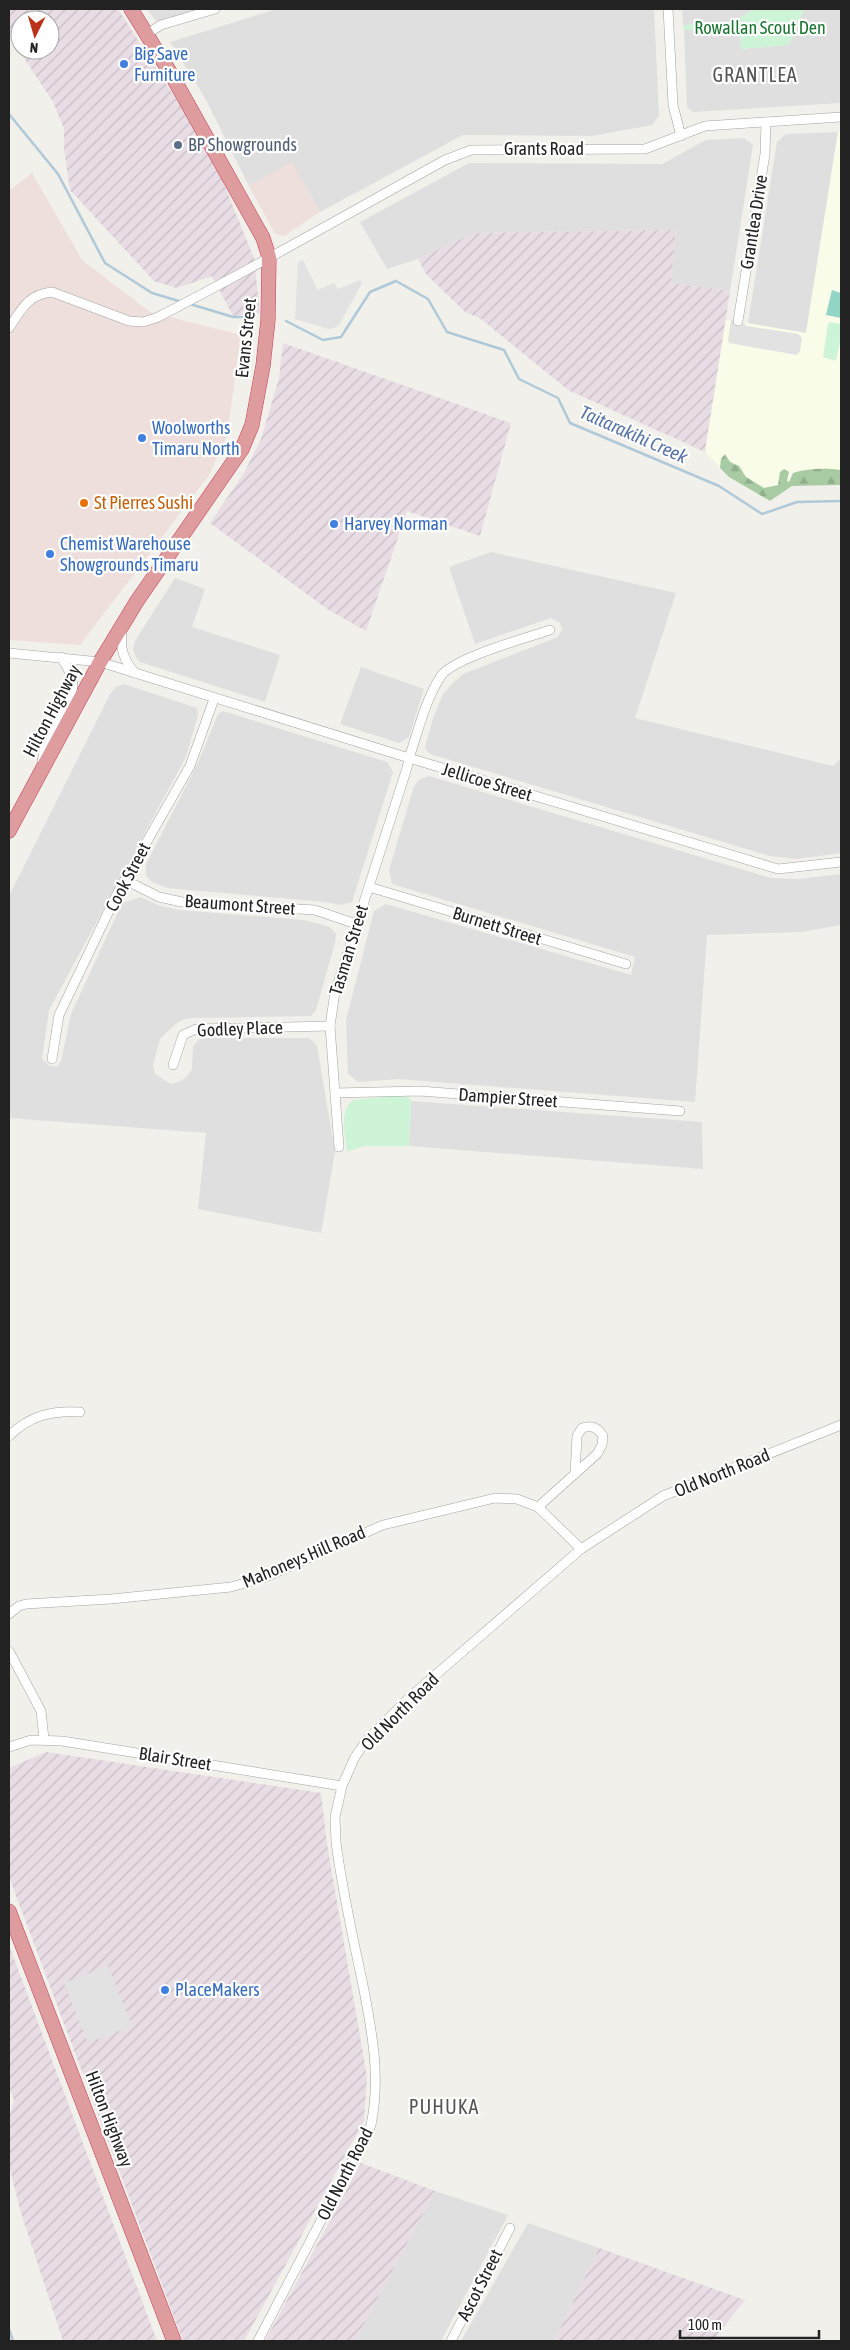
<svg xmlns="http://www.w3.org/2000/svg" width="850" height="2350" viewBox="0 0 850 2350" font-family="'Asap Condensed',sans-serif">
  <defs>
    <pattern id="industrial-furrows" width="10" height="10" patternUnits="userSpaceOnUse" patternTransform="scale(1.25)"><rect width="10" height="10" fill="#e9dde5"/><path d="M-1 1l2-2M0 10L10 0M9 11l2-2" fill="none" stroke="#c8bdc4"/></pattern>
    <pattern id="forest-firs" width="22" height="20" patternUnits="userSpaceOnUse" patternTransform="scale(1.25)"><rect width="22" height="20" fill="#a9cba4"/><path d="M5 1l3.5 6h-7zM16 11l3.5 6h-7z" fill="#91ae8d"/></pattern>
  </defs>
  <rect width="100%" height="100%" fill="#f1f0ea"/>
  <g fill="#e0dfdf">
    <polygon points="147,9 202,9 164,21 156,21"/>
    <polygon points="277,9 654,9 659,116 652,125 592,136 463,135 320,212 292,163 249,186 204,96 170,42"/>
    <polygon points="682,9 754,9 731,23 683,25"/>
    <polygon points="804,9 841,9 841,103 693,112 687,107 684,30 740,27 741,49 789,45"/>
    <polygon points="838,132 806,333 748,323 777,142 786,134"/>
    <polygon points="744,138 753,145 730,291 671,283 676,230 473,233 418,259 387,269 360,222 469,163 662,164 706,140"/>
    <polygon points="491,552 676,593 635,718 833,766 840,759 841,743 841,853 796,859 770,856 430,754 425,748 433,718 443,694 452,684 463,674 558,637 562,629 560,623 551,618 475,644 449,567"/>
    <polygon points="175,578 205,589 192,627 280,655 265,702 140,662 137,659 133,649 135,641"/>
    <polygon points="361,667 424,689 409,737 399,743 340,724"/>
    <polygon points="124,684 197,708 198,715 186,757 49,1010 42,1059 50,1066 57,1067 61,1061 71,1014 122,903 141,897 160,906 180,910 304,920 330,927 336,934 335,943 316,1010 311,1016 191,1018 182,1020 174,1025 160,1039 153,1065 155,1074 171,1084 181,1081 187,1076 192,1069 193,1046 200,1038 309,1038 314,1042 317,1046 335,1152 321,1233 198,1209 206,1133 9,1118 9,896 110,694 116,687"/>
    <polygon points="223,711 387,762 393,772 352,902 340,905 326,902 167,888 152,882 146,875 146,864 197,765 218,714"/>
    <polygon points="429,776 771,878 799,879 841,874 841,925 802,932 707,935 695,1102 398,1079 358,1082 348,1074 346,1020 374,911 386,904 631,975 635,957 392,884 389,870 414,786 420,779"/>
    <polygon points="411,1101 702,1122 703,1169 409,1146"/>
    <polygon points="435,2191 508,2215 441,2341 355,2341"/>
    <polygon points="528,2223 599,2248 554,2341 461,2341"/>
  </g>
  <g fill="#efdfdc">
    <polygon points="292,162 320,212 284,236 275,234 249,186"/>
    <polygon points="32,173 82,260 150,312 241,335 227,436 209,475 80,645 9,640 9,191"/>
  </g>
  <g fill="url(#industrial-furrows)" fill-rule="evenodd">
    <path d="M9,9H118L194,127L221,177L254,258L260,313L233,316L212,276L177,288L154,281L70,190L64,150V129L53,102L9,35ZM20,20H50V50H20Z"/>
    <polygon points="676,230 671,283 730,291 705,452 568,390 481,319 465,312 426,274 418,259 473,233"/>
    <polygon points="283,343 511,423 480,536 407,511 366,631 327,609 210,523 244,473 261,439 279,378"/>
    <polygon points="46,1752 321,1793 327,1844 367,2077 364,2121 244,2341 183,2341 9,1877 9,1768"/>
    <polygon points="9,1945 157,2341 63,2341 21,2213 9,2166 9,2118 14,2100 9,2087"/>
    <polygon points="361,2163 435,2191 355,2341 265,2341"/>
    <polygon points="599,2248 745,2300 712,2341 554,2341"/>
  </g>
  <polygon fill="#f9fce8" points="841,131 841,485 792,486 770,501 729,477 705,452 726,320 806,333 838,132"/>
  <path fill="url(#forest-firs)" d="M725,454L730,462L739,466L746,477L764,488L778,485L780,472L784,469L789,472L787,481L789,482L793,473C808,468 826,468 841,470V485L792,486L770,501L729,477L720,468L721,459Z"/>
  <g fill="#cef4d7">
    <polygon points="754,9 804,9 789,45 741,49 740,27 684,30 683,25 731,23"/>
    <polygon points="830,322 841,324 841,337 836,361 823,357 828,324"/>
    <path d="M391,1096L409,1097L411,1101L409,1146H364L347,1152C346,1136 338,1110 354,1100Z"/>
  </g>
  <polygon fill="#92d5c6" points="832,290 841,293 841,318 826,315"/>
  <g fill="#e2e2e2">
    <polygon points="303,260 318,290 334,283 338,289 360,280 362,283 339,325 334,328 329,329 295,319 298,262"/>
    <polygon points="731,320 743,323 747,326 798,334 802,338 800,351 797,355 729,343 728,340"/>
    <polygon points="108,1966 132,2026 88,2043 64,1983"/>
  </g>
  <g fill="none" stroke-linecap="round" stroke-linejoin="round">
    <g stroke="#b0c9d9" stroke-width="2.5">
      <polyline points="9,114 58,174 105,263 152,293 182,302"/>
      <polyline points="190,304 233,317 254,317"/>
      <polyline points="286,321 323,340 341,337 370,292 396,281 428,299 447,332 504,350 519,379 558,398 570,423 719,486 762,514 797,502 841,501"/>
      <polyline points="9,2329 13,2341"/>
    </g>
    <g stroke="#a3a3a3" stroke-width="10">
      <g id="minor">
        <polyline points="668,9 673,105 681,136"/>
        <polyline points="147,34 161,25 215,9"/>
        <polyline points="738,321 765,154 766,122"/>
        <path d="M9,328C22,309 27,295 52,292L129,321L143,322L156,318C254,268 349,213 445,160L471,150L645,149L705,126L841,117"/>
        <path d="M122,630C120,649 123,659 135,673"/>
        <polyline points="9,653 100,662 409,758 778,869 841,862"/>
        <path d="M42,761L47,737L72,692C75,677 68,669 61,657"/>
        <polyline points="125,880 159,897 182,902 315,910 356,924"/>
        <polyline points="369,887 626,964"/>
        <polyline points="52,1059 59,1015 118,892 190,766 214,699"/>
        <polyline points="173,1065 183,1035 196,1029 330,1026"/>
        <polyline points="335,1093 420,1091 680,1111"/>
        <path d="M339,1147L330,1026L335,992L407,768L409,758C418,732 425,700 441,676C453,658 526,638 550,630"/>
        <path d="M9,1436C29,1416 52,1410 80,1412"/>
        <path d="M538,1507L597,1454L602,1445L603,1436C597,1427 592,1425 582,1428L577,1436L575,1474"/>
        <polyline points="9,1614 19,1606 26,1604 111,1599 231,1587 266,1577 383,1525 495,1498 517,1499 538,1507 581,1549"/>
        <polyline points="9,1651 41,1711 44,1739"/>
        <polyline points="9,1747 31,1740 62,1741 342,1786"/>
        <path d="M258,2341L371,2125C381,2077 372,2032 363,1985C353,1938 342,1890 336,1842L335,1817L342,1786L355,1757L366,1741L410,1697L581,1549L663,1496L841,1425"/>
        <polyline points="451,2341 510,2228"/>
      </g>
    </g>
    <g stroke="#c73f58" stroke-width="15">
      <g id="highway">
        <polyline points="9,831 100,662 137,601 242,449 252,425 263,366 268,320 269,257 263,238 171,74 131,9"/>
        <polyline points="9,1911 174,2341"/>
      </g>
    </g>
    <use href="#minor" stroke="#fff" stroke-width="9"/>
    <use href="#highway" stroke="#de9c9e" stroke-width="14"/>
  </g>
  <g fill="#3f7fe0" stroke="#fff" stroke-width="2">
    <circle cx="124" cy="64" r="5"/>
    <circle cx="142" cy="438" r="5"/>
    <circle cx="334" cy="524" r="5"/>
    <circle cx="50" cy="554" r="5"/>
    <circle cx="165" cy="1990" r="5"/>
  </g>
  <circle fill="#5c6f8a" stroke="#fff" stroke-width="2" cx="178" cy="145" r="5"/>
  <circle fill="#e8710a" stroke="#fff" stroke-width="2" cx="84" cy="503" r="5"/>
  <g text-anchor="middle" stroke-width="4.5" stroke-linejoin="round" paint-order="stroke">
    <g font-size="18" fill="#1a7530" stroke="#fff">
      <text x="760" y="34">Rowallan Scout Den</text>
    </g>
    <g font-size="18" fill="#366cbe" stroke="#fff" text-anchor="start">
      <text x="134" y="60">Big Save<tspan x="134" dy="21">Furniture</tspan></text>
      <text x="152" y="434">Woolworths<tspan x="152" dy="21">Timaru North</tspan></text>
      <text x="344" y="530">Harvey Norman</text>
      <text x="60" y="550">Chemist Warehouse<tspan x="60" dy="21">Showgrounds Timaru</tspan></text>
      <text x="175" y="1996">PlaceMakers</text>
    </g>
    <g font-size="18" fill="#4e5e75" stroke="#fff" text-anchor="start">
      <text x="188" y="151">BP Showgrounds</text>
    </g>
    <g font-size="18" fill="#222" stroke="#fff">
      <text x="544" y="155">Grants Road</text>
      <text transform="translate(754 222) rotate(-81)" y="6">Grantlea Drive</text>
      <text transform="translate(246 338) rotate(-84)" y="6">Evans Street</text>
      <text transform="translate(52 711) rotate(-62)" y="6">Hilton Highway</text>
      <text transform="translate(487 782) rotate(17)" y="6">Jellicoe Street</text>
      <text transform="translate(128 877) rotate(-62)" y="6">Cook Street</text>
      <text transform="translate(240 905) rotate(4)" y="6">Beaumont Street</text>
      <text transform="translate(497 926) rotate(17)" y="6">Burnett Street</text>
      <text transform="translate(349 950) rotate(-73)" y="6">Tasman Street</text>
      <text transform="translate(240 1029) rotate(-2)" y="6">Godley Place</text>
      <text transform="translate(508 1098) rotate(4)" y="6">Dampier Street</text>
      <text transform="translate(722 1473) rotate(-22)" y="6">Old North Road</text>
      <text transform="translate(304 1557) rotate(-23)" y="6">Mahoneys Hill Road</text>
      <text transform="translate(400 1712) rotate(-45)" y="6">Old North Road</text>
      <text transform="translate(175 1759) rotate(9)" y="6">Blair Street</text>
      <text transform="translate(109 2119) rotate(69)" y="6">Hilton Highway</text>
      <text transform="translate(345 2174) rotate(-63)" y="6">Old North Road</text>
      <text transform="translate(480 2285) rotate(-63)" y="6">Ascot Street</text>
    </g>
    <g font-size="18" fill="#c56008" stroke="#fff" text-anchor="start">
      <text x="94" y="509">St Pierres Sushi</text>
    </g>
    <g font-size="19" font-style="italic" fill="#5974a7" stroke="#fff">
      <text transform="translate(634 434) rotate(24)" y="7">Taitarakihi Creek</text>
    </g>
    <g font-size="20" letter-spacing="1" fill="#555" stroke="#fff">
      <text x="755" y="82">GRANTLEA</text>
      <text x="444" y="2114">PUHUKA</text>
    </g>
  </g>
  <rect width="850" height="2350" fill="none" stroke="#222222" stroke-width="20"/>
  <g transform="translate(35 35) rotate(185)"><circle r="24" fill="#ffffff" stroke="#a7a7a7"/>
  <path d="M0-4L9 19L0 12L-9 19Z" fill="#ba3219"/>
  <text y="-8" font-size="14" font-weight="bold" text-anchor="middle" fill="#222222">N</text>
  </g>
  <path d="M680 2330v8h139v-8" fill="none" stroke="#222222" stroke-width="2.5"/>
  <text x="688" y="2330" font-size="15" fill="#222222" stroke="#ffffff" stroke-width="4" paint-order="stroke">100 m</text>
</svg>
